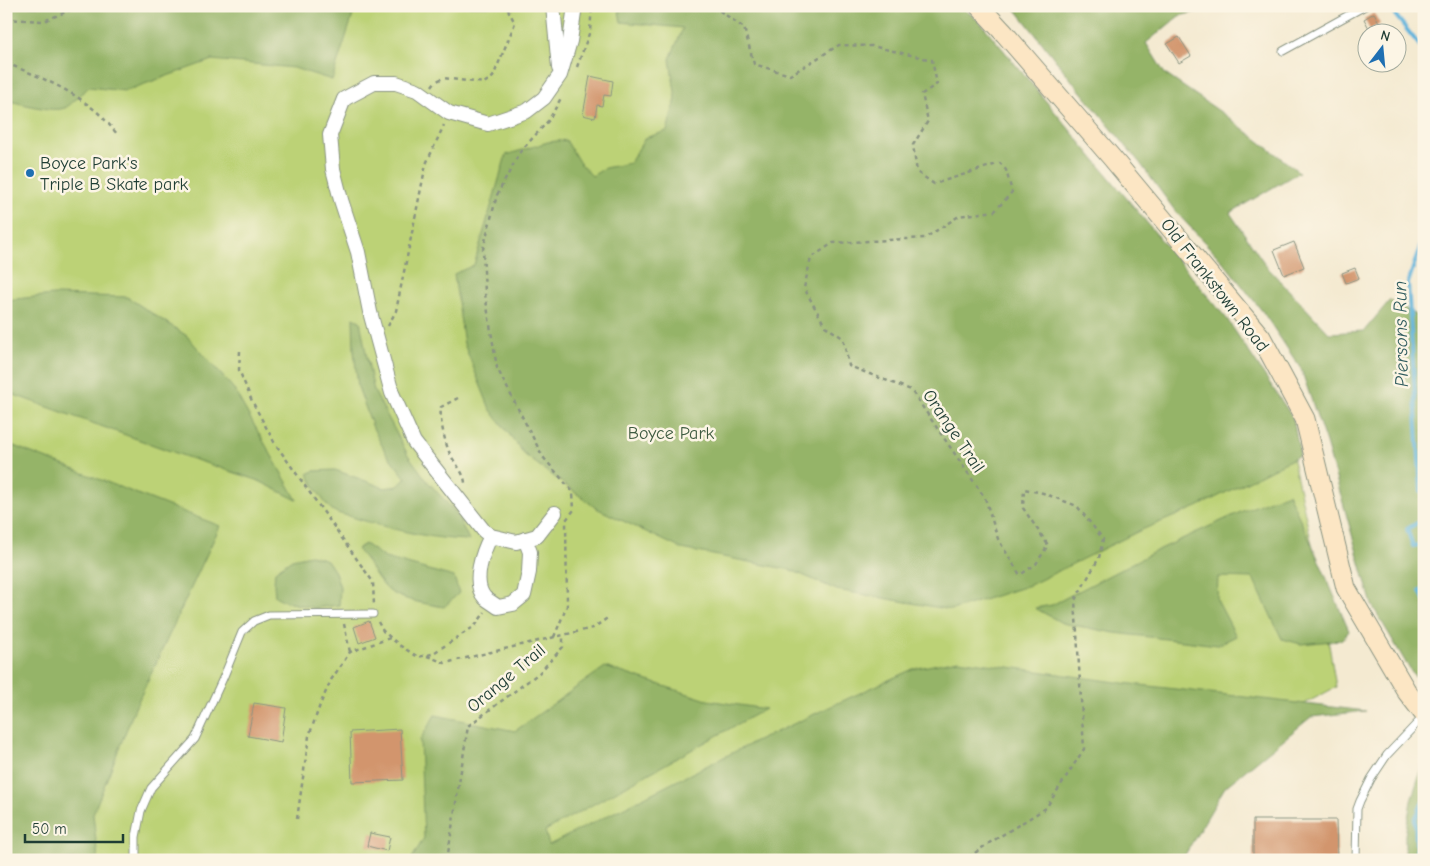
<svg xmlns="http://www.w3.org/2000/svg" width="1430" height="866" viewBox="0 0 1430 866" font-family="'Comic Neue',sans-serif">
  <rect width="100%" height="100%" fill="#fcf5e5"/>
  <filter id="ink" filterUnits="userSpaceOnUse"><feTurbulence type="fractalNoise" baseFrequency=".02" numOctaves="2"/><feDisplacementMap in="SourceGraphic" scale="10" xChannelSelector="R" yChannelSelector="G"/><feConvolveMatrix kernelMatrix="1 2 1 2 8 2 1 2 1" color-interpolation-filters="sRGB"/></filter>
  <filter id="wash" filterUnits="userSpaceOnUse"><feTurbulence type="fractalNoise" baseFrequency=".0096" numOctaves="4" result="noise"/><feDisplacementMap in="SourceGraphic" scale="20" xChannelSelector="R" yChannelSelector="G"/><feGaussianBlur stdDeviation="1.12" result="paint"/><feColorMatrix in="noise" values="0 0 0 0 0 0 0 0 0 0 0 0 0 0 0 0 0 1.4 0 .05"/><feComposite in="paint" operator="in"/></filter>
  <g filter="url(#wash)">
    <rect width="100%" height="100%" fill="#f4ead1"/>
    <polygon fill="#bcd276" stroke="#6e8855" points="6,6 941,6 1281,407 1313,549 1336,687 1055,837 1058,860 6,860"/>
    <g fill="#95b467" stroke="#5a784e">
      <path d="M6,6H354L352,18L332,80L294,68L212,60L125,91L89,87C83,92 71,105 65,108C53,113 19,103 6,100Z"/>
      <polygon points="618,6 961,6 981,23 1227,319 1293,418 1300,455 1197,507 1139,531 1030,585 952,610 837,590 791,570 682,549 596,508 525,455 490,409 464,344 454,274 474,265 506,155 548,142 566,140 579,162 592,176 605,168 630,163 645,138 667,131 676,99 670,59 683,28 621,22"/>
      <polygon points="1013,6 1219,6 1179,16 1146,43 1165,74 1228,117 1299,172 1230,213 1267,267 1329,333 1364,331 1390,300 1424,320 1424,685 1412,673 1372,605 1326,443 1301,369 1263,312 1224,263 1176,212 1140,163 1073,82"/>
      <polygon points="54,295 127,297 187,336 233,388 297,500 257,480 187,457 6,392 6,300"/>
      <path d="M353,318L360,321L366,353L374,391L408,455L428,482L456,513L469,540C429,539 390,529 352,517C346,515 336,514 331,509C322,501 314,485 308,474L314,471L335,470L385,488L398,486L406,478L386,453L373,428L358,387L354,351Z"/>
      <polygon points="6,443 220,526 135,708 93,814 98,860 6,860"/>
      <polygon points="1288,493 1321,565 1349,631 1342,640 1301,644 1282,639 1253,578 1218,577 1217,600 1236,636 1218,645 1115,633 1062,623 1035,608 1052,605 1158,550 1243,511"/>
      <path d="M365,544L385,558L454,577L459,593L444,607C428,604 396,600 385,587C374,575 368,561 357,549Z"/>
      <polygon points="311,555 327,560 335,572 340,587 339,605 315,608 286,602 275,596 274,584 275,571 292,559"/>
      <polygon points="958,660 1123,683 1366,711 1311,717 1225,787 1182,860 411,860 424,838 420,740 435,715 515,731 605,667 707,700 765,709 545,831 549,845 736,751 838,703 913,669"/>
      <polygon points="1424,759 1424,860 1405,860 1405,835 1411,801"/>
    </g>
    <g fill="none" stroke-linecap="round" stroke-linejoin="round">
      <g stroke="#60b4dc" stroke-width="4">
        <polyline points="1388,6 1424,51"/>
        <polyline points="1424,235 1408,283 1421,491 1424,492"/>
        <polyline points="1424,519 1407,529 1413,546 1424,544"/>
        <polyline points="1424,588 1420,591 1424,599"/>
        <polyline points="1417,860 1415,820 1424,799"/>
      </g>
    </g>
    <g id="blocks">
      <g fill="#d2956d">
        <polygon points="1374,13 1380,24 1370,30 1364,19"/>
        <polygon points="1179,37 1191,56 1179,63 1167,44"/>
        <polygon points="590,76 613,81 611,96 604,95 602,106 597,105 595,118 583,115"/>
        <polygon points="1294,242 1304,267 1284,275 1274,250"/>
        <polygon points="1355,268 1359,278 1346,283 1342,273"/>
        <polygon points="369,621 375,637 359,643 354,627"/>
        <polygon points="254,703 286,708 281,742 248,736"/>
        <polygon points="400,729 403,780 352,782 350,732"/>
        <polygon points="1253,820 1336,820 1337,860 1253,860"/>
        <polygon points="370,833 390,837 387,851 367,846"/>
      </g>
    </g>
  </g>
  <g filter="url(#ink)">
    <use href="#blocks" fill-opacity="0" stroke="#8a9482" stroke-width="1"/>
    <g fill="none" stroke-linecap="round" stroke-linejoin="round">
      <g stroke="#8a9482" stroke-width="9">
        <g id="lane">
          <polyline points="1283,51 1365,6"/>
          <polyline points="136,860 136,837 141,811 151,788 195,739 224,676 242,632 254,621 269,615 373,614"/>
          <polyline points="1356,860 1357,809 1360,801 1371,779 1387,755 1424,716"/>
        </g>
      </g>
      <g stroke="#8a9482" stroke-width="16">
        <g id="street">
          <polyline points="553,6 559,68"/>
          <polyline points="555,513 537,536 516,542 491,536 484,531 414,442 392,393 370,312 358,252 341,200 333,169 330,135 344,99 374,83 396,83 417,90 449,113 488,124 527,111 544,98 560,75 570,41 575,6"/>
          <path d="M491,536C483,551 471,583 485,598C489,601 494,604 498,607L513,604L524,595L529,572L530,552L525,539"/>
        </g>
      </g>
      <g stroke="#8a9482" stroke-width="21">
        <polyline id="secondary" points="979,6 1005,34 1112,158 1261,337 1305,419 1346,588 1407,692 1424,714"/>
      </g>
      <g stroke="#8a9482" stroke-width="2.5" stroke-dasharray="4 4" stroke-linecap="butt">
        <polyline points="713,6 744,28 754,64 790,75 839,45 872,46 932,60 937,84 922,94 928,121 913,145 917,172 934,184 1000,163 1006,170 1012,192 995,211 959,216 925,238 833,243 811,258 804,288 825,326 843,338 849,366 911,390 985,498 998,539 1020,575 1036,564 1048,545 1023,508 1024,489 1043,493 1077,506 1103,539 1099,558 1075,600 1084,749 1046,808 986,845 965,860"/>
        <polyline points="6,19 44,21 80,6"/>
        <path d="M6,63C38,76 70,89 96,111C104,118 111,127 118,135"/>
        <polyline points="577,67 590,31 592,6"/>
        <polyline points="432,86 435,82 443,78 484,83 493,77 515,23 506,6"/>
        <polyline points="388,326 396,311 426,164 444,125"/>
        <polyline points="240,351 239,370 252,401 274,442 373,582 374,606"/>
        <path d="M458,398L441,407C439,418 445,443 450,454C455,464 466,474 465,486"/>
        <polyline points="378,622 383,631 399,645 418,657 432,654 475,626 485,612"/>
        <polyline points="344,624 350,652"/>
        <polyline points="554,637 567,606 566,520 574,510 573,492 543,457 497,368 485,294 483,249 497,195 520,152 549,120 561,98"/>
        <polyline points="427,656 445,663 593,628 609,617"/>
        <polyline points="297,819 309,736 320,705 331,680 350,652 390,638"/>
        <polyline points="447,860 468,726 539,673 563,647 563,635"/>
      </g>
      <use href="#lane" stroke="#fff" stroke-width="7"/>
      <use href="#street" stroke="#fff" stroke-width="14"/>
      <use href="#secondary" stroke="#fce6c4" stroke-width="19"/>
    </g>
  </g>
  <circle fill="#1f6fb2" stroke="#fcf5e5" stroke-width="2" cx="30" cy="173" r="5"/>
  <g text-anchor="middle" stroke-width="5" stroke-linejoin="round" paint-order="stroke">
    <g font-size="18" fill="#1f3d34" stroke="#fcf5e5" text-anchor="start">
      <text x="40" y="169">Boyce Park's<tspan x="40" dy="21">Triple B Skate park</tspan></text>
    </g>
    <g font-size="18" fill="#1f3d34" stroke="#fcf5e5">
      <text transform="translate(1215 285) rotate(52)" y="6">Old Frankstown Road</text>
      <text transform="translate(954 431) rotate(56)" y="6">Orange Trail</text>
      <text transform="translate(506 678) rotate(-40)" y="6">Orange Trail</text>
    </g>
    <g font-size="18" fill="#3e5b41" stroke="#fcf5e5">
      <text x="671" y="439">Boyce Park</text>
    </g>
    <g font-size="19" font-style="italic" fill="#2f5b5e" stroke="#fcf5e5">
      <text transform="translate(1400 334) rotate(-91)" y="7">Piersons Run</text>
    </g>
  </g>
  <rect width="1430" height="866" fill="none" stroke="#fcf5e5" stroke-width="25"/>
  <g transform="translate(1382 48) rotate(16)"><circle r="24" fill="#fcf5e5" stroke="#a4ab9e"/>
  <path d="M0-4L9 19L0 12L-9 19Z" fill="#1f6fb2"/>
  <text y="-8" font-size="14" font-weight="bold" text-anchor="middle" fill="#1f3d34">N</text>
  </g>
  <path d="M25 834v8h98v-8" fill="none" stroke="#1f3d34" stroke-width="2.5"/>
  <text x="32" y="834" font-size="15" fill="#1f3d34" stroke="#fcf5e5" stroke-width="4" paint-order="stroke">50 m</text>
</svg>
